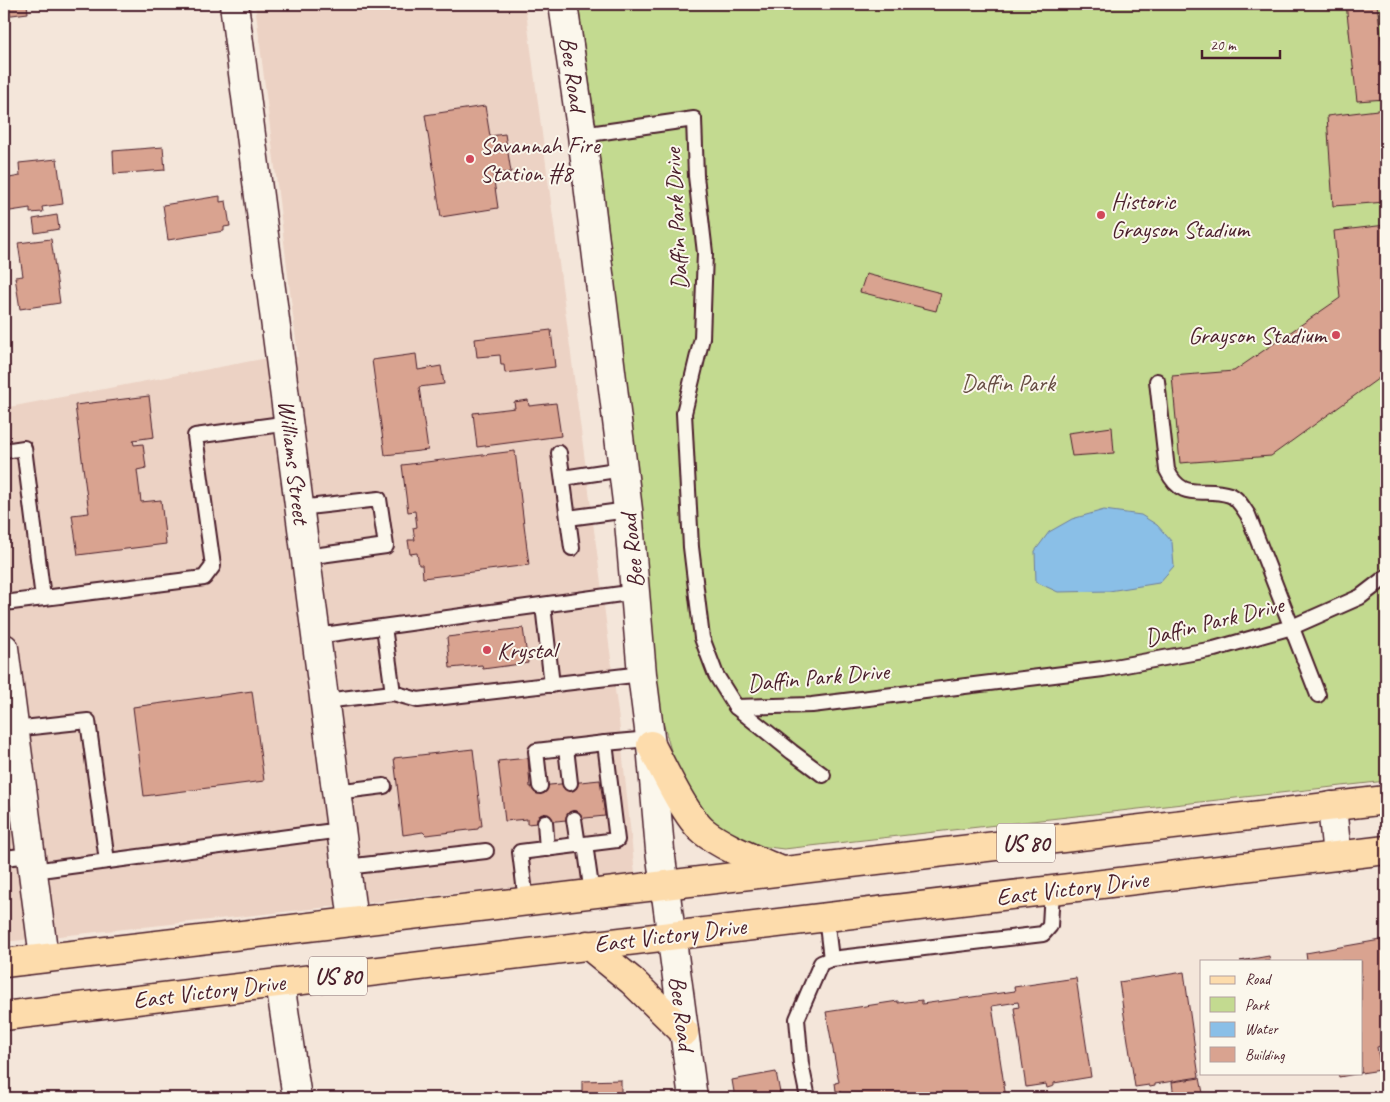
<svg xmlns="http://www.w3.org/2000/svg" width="1390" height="1102" viewBox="0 0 1390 1102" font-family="Caveat,sans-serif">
  <rect width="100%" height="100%" fill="#f4e6da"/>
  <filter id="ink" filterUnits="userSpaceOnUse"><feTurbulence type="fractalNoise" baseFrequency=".02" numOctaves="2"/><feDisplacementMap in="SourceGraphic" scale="10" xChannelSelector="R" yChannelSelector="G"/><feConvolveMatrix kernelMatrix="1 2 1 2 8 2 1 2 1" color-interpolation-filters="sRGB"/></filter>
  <g filter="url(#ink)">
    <polygon fill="#ecd2c4" points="255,4 525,4 619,720 635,874 4,942 4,529 6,529 4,516 4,408 262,359 298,357"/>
    <polygon fill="#c3da90" stroke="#867c5e" points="578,4 1386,4 1386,781 784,849 743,844 723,834 681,787 655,693 639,486 597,133"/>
    <polygon fill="#8abfe7" stroke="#707f9c" points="1104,510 1141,515 1157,525 1172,542 1174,566 1159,583 1109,591 1058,592 1036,582 1035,551 1049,532 1072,519"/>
    <g fill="#d9a390" stroke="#4a1f2b">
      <polygon points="4,4 27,4 28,13 4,16"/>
      <polygon points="1346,4 1377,4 1386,76 1386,99 1357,101"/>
      <polygon points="485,106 490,136 505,134 511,172 493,174 498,208 441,217 425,115"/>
      <polygon points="1386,109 1386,202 1333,206 1327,116"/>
      <polygon points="163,147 165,170 114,174 113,151"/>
      <polygon points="57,159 63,204 42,207 43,212 30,213 30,208 4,212 4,179 20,176 19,163"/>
      <polygon points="220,196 220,202 226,201 230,226 224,227 224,231 168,240 163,205"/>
      <polygon points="57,215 59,229 35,233 33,219"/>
      <polygon points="1386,225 1386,373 1271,456 1180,463 1172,376 1234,371 1340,298 1334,231"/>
      <polygon points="51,239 60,303 20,309 15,277 23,276 18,243"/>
      <polygon points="866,274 941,293 936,311 860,292"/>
      <polygon points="551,330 555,367 505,373 504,365 501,365 500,355 477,357 475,339"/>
      <polygon points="416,354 418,370 441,366 444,384 419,387 428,450 385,455 372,360"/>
      <polygon points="149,396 154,437 133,440 134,445 143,444 146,468 137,470 141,502 161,500 166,544 78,555 72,515 89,513 75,405"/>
      <polygon points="528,400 529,406 556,403 561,436 477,447 473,413 515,408 514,402"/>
      <polygon points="1112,427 1114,453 1072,456 1068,433"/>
      <polygon points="515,451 529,565 423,578 422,565 419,565 417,553 410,554 408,540 415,540 413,528 417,527 415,511 408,512 402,465"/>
      <polygon points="523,628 528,663 483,669 482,665 450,668 447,637"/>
      <polygon points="252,691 264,781 144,796 133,707"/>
      <polygon points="473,749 482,826 479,826 478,829 426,835 423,832 403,835 394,758"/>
      <polygon points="528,758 530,787 600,780 605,816 527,824 527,819 505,821 498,761"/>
      <polygon points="1386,939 1386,1045 1377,1047 1381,1070 1361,1073 1361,961 1307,961 1306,953"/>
      <polygon points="1269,956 1270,961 1240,961"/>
      <polygon points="1184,972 1199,1077 1155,1084 1155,1086 1150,1087 1149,1085 1135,1087 1119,982"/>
      <polygon points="1076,978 1091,1077 1054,1083 1054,1086 1047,1088 1046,1084 1026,1087 1014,1008 1019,1007 1018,1002 992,1006 1006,1098 841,1098 840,1091 836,1091 835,1083 839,1082 826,1012 898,1001 898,1003 922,1000 922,1004 1015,991 1014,987"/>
      <polygon points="776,1072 781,1098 735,1098 732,1080"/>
      <polygon points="1338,1073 1361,1073 1339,1077"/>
      <polygon points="1200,1078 1204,1098 1174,1098 1172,1082"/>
      <polygon points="621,1080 621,1098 582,1098 582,1081"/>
      <polygon points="402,1093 403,1098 393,1098 393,1094"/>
    </g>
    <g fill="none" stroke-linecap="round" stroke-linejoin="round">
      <g stroke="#4a1f2b" stroke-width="18">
        <g id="service">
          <polyline points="582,135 694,119 696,176 705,253 702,338 684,413 691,547 702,638 716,675 736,707 812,705 1103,669 1214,649 1292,627 1360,597 1386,577"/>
          <path d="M1157,381L1167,470C1183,504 1203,485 1230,495C1238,498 1243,508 1248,515L1318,695"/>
          <polyline points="4,451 24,448 43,598"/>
          <polyline points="559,453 572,548"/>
          <polyline points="563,478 623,469"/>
          <polyline points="299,508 379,499 386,546 306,557"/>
          <polyline points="568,518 628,510"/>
          <polyline points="4,603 204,578 213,566 195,436 289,423"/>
          <polyline points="543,605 552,685"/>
          <polyline points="384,627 393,693"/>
          <polyline points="316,636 636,592"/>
          <polyline points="324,701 393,693 418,700 642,674"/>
          <polyline points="736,707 792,752 823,775"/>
          <polyline points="14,729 88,721 107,861"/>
          <polyline points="566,748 570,783"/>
          <polyline points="540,786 536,751 605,743"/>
          <polyline points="336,792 384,786"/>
          <polyline points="574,819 578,845"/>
          <polyline points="545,822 547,849"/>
          <polyline points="585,844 592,894"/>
          <polyline points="4,858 31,855"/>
          <polyline points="346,867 486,851"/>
          <polyline points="33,871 341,830"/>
          <polyline points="526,901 520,852 617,840 605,743 650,739"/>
          <polyline points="826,917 831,959"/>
          <polyline points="808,1098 801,1064 797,1019 821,963 831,959 1043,934 1050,926 1052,890"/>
        </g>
      </g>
      <g stroke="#4a1f2b" stroke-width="31">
        <g id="minor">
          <polyline points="234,4 353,921"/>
          <polyline points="4,648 44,958"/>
          <polyline points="1332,806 1337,856"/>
          <polyline points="280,983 297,1098"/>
        </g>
      </g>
      <g stroke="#4a1f2b" stroke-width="31">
        <polyline id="secondary" points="563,4 582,135 628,510 642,674 651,745 660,850 693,1098"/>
      </g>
      <g stroke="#4a1f2b" stroke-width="31">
        <g id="primary">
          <path d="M651,745C663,768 685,815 703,831C724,848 757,860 782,871"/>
          <polyline points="588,945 632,981 684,1032"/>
          <polyline points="4,963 1386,800"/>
          <polyline points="4,1016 1386,850"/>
        </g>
      </g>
      <use href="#service" stroke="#fbf7ec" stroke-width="14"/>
      <use href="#minor" stroke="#fbf7ec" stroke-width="28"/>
      <use href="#secondary" stroke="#fbf7ec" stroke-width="28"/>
      <use href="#primary" stroke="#fddcac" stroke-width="28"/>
    </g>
  </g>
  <g fill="#d1495b" stroke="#fbf7ec" stroke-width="2">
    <circle cx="470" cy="159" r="5"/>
    <circle cx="1101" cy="215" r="5"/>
    <circle cx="1336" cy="335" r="5"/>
    <circle cx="487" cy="650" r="5"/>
  </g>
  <g text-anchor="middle" stroke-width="4" stroke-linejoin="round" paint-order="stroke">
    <g fill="#fbf7ec" stroke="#7f6065" stroke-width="1">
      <rect x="997" y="823.5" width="58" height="39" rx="4"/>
      <rect x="309" y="956.5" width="58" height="39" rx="4"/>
    </g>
    <g font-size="22" font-weight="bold" fill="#4a1f2b">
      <text x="1026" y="851">US 80</text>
      <text x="338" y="984">US 80</text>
    </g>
    <g font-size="24" fill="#4a1f2b" stroke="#fbf7ec">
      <text transform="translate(573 74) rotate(82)" y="8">Bee Road</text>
      <text transform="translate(676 219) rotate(-93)" y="8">Daffin Park Drive</text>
      <text transform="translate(294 462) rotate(83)" y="8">Williams Street</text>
      <text transform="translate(632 551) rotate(-96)" y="8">Bee Road</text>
      <text transform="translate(1214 621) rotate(-14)" y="8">Daffin Park Drive</text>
      <text transform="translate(818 677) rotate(-5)" y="8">Daffin Park Drive</text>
      <text transform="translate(1072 888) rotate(-7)" y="8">East Victory Drive</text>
      <text transform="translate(670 935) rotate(-7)" y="8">East Victory Drive</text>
      <text transform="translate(209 991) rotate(-7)" y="8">East Victory Drive</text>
      <text transform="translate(682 1013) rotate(83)" y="8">Bee Road</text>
    </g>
    <g font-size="24" fill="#4a1f2b" stroke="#fbf7ec" text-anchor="start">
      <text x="480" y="153">Savannah Fire<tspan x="480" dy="28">Station #8</tspan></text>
      <text x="1111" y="209">Historic<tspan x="1111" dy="28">Grayson Stadium</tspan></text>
      <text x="1326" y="343" text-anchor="end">Grayson Stadium</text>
      <text x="497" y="658">Krystal</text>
    </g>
    <g font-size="24" fill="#684e44" stroke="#fbf7ec">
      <text x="1008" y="391">Daffin Park</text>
    </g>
  </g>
  <rect width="1390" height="1102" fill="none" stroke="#fbf7ec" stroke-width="20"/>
  <rect x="10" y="10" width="1370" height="1082" fill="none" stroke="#4a1f2b" stroke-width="2" filter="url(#ink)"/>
  <rect x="1200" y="960" width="162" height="115" fill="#fbf7ec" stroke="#b4a19f"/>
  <rect x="1210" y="976" width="25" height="8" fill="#fddcac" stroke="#b4a19f"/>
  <text x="1245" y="984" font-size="15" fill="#4a1f2b">Road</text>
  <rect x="1210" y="997" width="25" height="15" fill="#c3da90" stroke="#b4a19f"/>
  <text x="1245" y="1010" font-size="15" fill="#4a1f2b">Park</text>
  <rect x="1210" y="1022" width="25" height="15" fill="#8abfe7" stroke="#b4a19f"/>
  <text x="1245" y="1034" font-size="15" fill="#4a1f2b">Water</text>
  <rect x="1210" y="1047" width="25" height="15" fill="#d9a390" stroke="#b4a19f"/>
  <text x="1245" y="1060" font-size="15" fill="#4a1f2b">Building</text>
  <path d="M1202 50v8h78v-8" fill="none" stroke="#4a1f2b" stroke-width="2.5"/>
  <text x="1210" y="50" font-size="15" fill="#4a1f2b" stroke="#fbf7ec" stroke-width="4" paint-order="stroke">20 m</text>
</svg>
